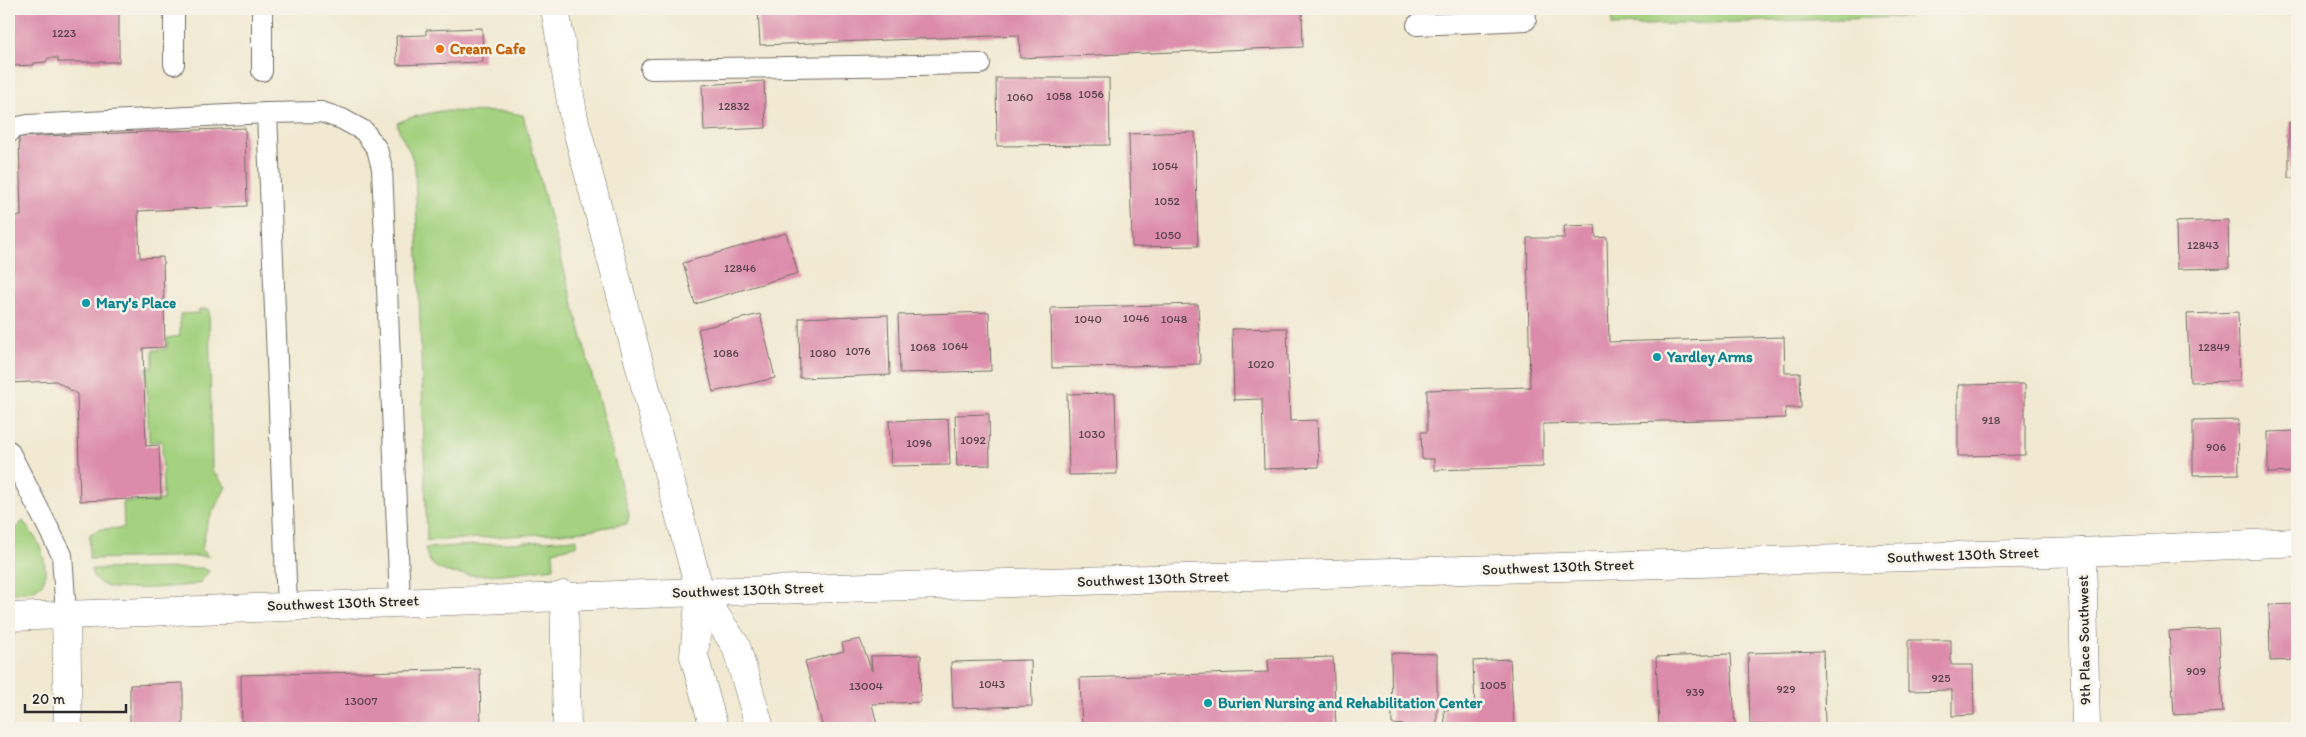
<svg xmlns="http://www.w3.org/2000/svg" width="2306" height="737" viewBox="0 0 2306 737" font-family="Itim,sans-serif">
  <rect width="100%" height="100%" fill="#f7f3e8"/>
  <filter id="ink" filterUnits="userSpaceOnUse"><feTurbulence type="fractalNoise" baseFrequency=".02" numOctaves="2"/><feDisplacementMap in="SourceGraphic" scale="10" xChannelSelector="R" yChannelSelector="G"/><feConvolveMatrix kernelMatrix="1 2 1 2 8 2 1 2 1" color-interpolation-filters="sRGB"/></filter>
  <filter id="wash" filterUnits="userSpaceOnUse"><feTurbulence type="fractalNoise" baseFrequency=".0096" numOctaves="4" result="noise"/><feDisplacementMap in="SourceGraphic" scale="20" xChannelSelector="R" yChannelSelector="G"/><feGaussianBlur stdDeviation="1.12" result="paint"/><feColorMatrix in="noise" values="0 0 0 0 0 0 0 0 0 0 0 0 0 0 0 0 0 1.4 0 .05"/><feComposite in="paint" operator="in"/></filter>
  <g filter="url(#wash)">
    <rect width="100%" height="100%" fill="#f1e9d1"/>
    <g fill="#a4d280" stroke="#687e56">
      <polygon points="1612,9 1906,9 1908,17 1612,26"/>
      <path d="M440,111L506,112L523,115L629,515L627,524L576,532L427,541L415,167C411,148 400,139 397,123L409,118Z"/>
      <polygon points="199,309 209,309 212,470 226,487 207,523 202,549 208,556 89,559 90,534 101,529 124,528 123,502 163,500 162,441 149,442 146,368 153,367 153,350 167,349 167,338 180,336 180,314 199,313"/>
      <path d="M23,521C35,537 45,549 45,570C45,576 45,583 39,587C31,594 19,592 9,593V534Z"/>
      <path d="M576,539V546L553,551L554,568C525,571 461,583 436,567C429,563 427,555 425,548Z"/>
      <path d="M202,568L209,571L200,583C191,587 125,590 113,588C104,587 91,579 91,569Z"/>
    </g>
    <g id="blocks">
      <g fill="#dc8baa">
        <polygon points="9,9 119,9 119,62 58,62 58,58 48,58 46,62 34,63 34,65 13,66 13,61 9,61"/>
        <polygon points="758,9 1302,9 1303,47 1020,58 1019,35 760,45"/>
        <polygon points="482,28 483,62 397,65 396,36 426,35 426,30"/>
        <polygon points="996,78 1109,78 1110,145 997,146"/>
        <polygon points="764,81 766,128 704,131 702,85"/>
        <rect x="2289" y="122" width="8" height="56"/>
        <polygon points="245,128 247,206 138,211 140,258 163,257 165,347 143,348 146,446 159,445 161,498 80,501 77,394 56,381 9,383 9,216 21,216 19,137"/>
        <polygon points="1195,132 1198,246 1132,247 1129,134"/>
        <polygon points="2228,220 2229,268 2177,269 2176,222"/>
        <polygon points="1595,225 1596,238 1607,237 1609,342 1784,337 1785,373 1800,373 1801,408 1785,408 1786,418 1543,424 1543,467 1434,470 1434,459 1422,459 1421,432 1427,432 1427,390 1530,387 1527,238 1565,238 1564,226"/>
        <polygon points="786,233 798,273 695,304 683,263"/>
        <polygon points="1198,304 1200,364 1052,368 1051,308"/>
        <polygon points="989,312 991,371 900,373 898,315"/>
        <polygon points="2238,312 2240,381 2190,382 2187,314"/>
        <polygon points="760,314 775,378 713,392 698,329"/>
        <polygon points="888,315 890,375 800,378 799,318"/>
        <polygon points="1287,328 1290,421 1317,420 1319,467 1264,469 1262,399 1234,400 1232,329"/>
        <polygon points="2025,384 2025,455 1958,456 1958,385"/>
        <polygon points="1115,393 1117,474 1069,475 1067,394"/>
        <polygon points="989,414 990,465 957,466 955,415"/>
        <polygon points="948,419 950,465 891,466 889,421"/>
        <polygon points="2238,420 2239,474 2193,475 2193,421"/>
        <polygon points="2297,431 2297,472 2268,473 2268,432"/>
        <polygon points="2297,604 2297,660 2270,661 2269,605"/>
        <polygon points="2218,628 2223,712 2174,715 2169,631"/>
        <polygon points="860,639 872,671 871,656 921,655 920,702 872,704 877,725 864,728 823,728 805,661 844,651 842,643"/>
        <polygon points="1908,640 1951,640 1951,665 1973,665 1974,715 1952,716 1952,690 1908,691"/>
        <polygon points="1823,651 1825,724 1750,725 1748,653"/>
        <polygon points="1391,653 1437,654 1437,728 1404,728 1404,725 1392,724"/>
        <polygon points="1731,654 1735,727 1659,728 1656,657"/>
        <polygon points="1333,657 1336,728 1082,728 1080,678 1269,672 1268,659"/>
        <polygon points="1510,659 1514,728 1445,728 1444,710 1475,708 1473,661"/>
        <polygon points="1031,660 1032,706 953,708 951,662"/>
        <polygon points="480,669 481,728 242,728 241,675"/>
        <polygon points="183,683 183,728 130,728 130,685"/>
      </g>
    </g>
  </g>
  <g filter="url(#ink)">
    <use href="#blocks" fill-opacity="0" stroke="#706e65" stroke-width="1"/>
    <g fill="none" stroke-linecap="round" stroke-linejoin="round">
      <g stroke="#706e65" stroke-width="22">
        <g id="service">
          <polyline points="174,9 174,64"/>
          <polyline points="1417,25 1526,20 1525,9"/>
          <polyline points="651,69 980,64"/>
          <polyline points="262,71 262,9"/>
          <polyline points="9,133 13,128 28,125 267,113"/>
          <polyline points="9,451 62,555 66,614"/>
          <polyline points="287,606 267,113 321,112 342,119 364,131 377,149 382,168 400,601"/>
        </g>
      </g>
      <g stroke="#706e65" stroke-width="29">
        <g id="minor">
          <polyline points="2082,552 2086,728"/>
          <polyline points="700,592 2082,552 2297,542"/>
          <polyline points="564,595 567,728"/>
          <polyline points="66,614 68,728"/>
        </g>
      </g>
      <g stroke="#706e65" stroke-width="29">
        <polyline id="tertiary" points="9,617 700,592"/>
      </g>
      <g stroke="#706e65" stroke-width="29">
        <g id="secondary">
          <polyline points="555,9 574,119 700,592 736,646 760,728"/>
          <polyline points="700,592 694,656 714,728"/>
        </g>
      </g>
      <use href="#service" stroke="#fff" stroke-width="20"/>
      <use href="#minor" stroke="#fff" stroke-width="28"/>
      <use href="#tertiary" stroke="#fff" stroke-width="28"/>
      <use href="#secondary" stroke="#fff" stroke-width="28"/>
    </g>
  </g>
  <circle fill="#e8710a" stroke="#f7f3e8" stroke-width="2" cx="440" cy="49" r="5"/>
  <g fill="#0f9aa8" stroke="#f7f3e8" stroke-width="2">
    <circle cx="86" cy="303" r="5"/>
    <circle cx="1657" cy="357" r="5"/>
    <circle cx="1208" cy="703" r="5"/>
  </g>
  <g text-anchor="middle" stroke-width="5" stroke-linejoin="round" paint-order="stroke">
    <g font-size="12" fill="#57434b">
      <text x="64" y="37">1223</text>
      <text x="1091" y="98">1056</text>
      <text x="1059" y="100">1058</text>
      <text x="1020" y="101">1060</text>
      <text x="734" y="110">12832</text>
      <text x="1165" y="170">1054</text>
      <text x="1167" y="205">1052</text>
      <text x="1168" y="239">1050</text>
      <text x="2203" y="249">12843</text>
      <text x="740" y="272">12846</text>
      <text x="1136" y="322">1046</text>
      <text x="1088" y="323">1040</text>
      <text x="1174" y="323">1048</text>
      <text x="955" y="350">1064</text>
      <text x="923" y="351">1068</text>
      <text x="2214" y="351">12849</text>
      <text x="858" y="355">1076</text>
      <text x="726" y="357">1086</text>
      <text x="823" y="357">1080</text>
      <text x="1261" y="368">1020</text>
      <text x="1991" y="424">918</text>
      <text x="1092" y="438">1030</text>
      <text x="973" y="444">1092</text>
      <text x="919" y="447">1096</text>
      <text x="2216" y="451">906</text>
      <text x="2196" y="675">909</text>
      <text x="1941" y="682">925</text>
      <text x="992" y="688">1043</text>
      <text x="1493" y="689">1005</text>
      <text x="866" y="690">13004</text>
      <text x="1786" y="693">929</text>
      <text x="1695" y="696">939</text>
      <text x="361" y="705">13007</text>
    </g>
    <g font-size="15" font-weight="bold" fill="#c56008" stroke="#f7f3e8" text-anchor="start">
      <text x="450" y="54">Cream Cafe</text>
    </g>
    <g font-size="15" font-weight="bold" fill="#0d838f" stroke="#f7f3e8" text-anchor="start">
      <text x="96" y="308">Mary's Place</text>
      <text x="1667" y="362">Yardley Arms</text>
      <text x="1218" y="708">Burien Nursing and Rehabilitation Center</text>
    </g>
    <g font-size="15" fill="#2b2b2b" stroke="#f7f3e8">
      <text transform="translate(1963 555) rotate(-2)" y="5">Southwest 130th Street</text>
      <text transform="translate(1558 567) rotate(-2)" y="5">Southwest 130th Street</text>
      <text transform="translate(1153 579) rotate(-2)" y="5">Southwest 130th Street</text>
      <text transform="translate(748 590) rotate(-2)" y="5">Southwest 130th Street</text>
      <text transform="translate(343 603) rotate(-2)" y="5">Southwest 130th Street</text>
      <text transform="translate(2084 640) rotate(-91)" y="5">9th Place Southwest</text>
    </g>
  </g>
  <rect width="2306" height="737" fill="none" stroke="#f7f3e8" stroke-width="30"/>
  <path d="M25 704v8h101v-8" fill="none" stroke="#2b2b2b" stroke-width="2.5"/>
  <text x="32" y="704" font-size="15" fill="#2b2b2b" stroke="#f7f3e8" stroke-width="4" paint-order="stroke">20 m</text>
</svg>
